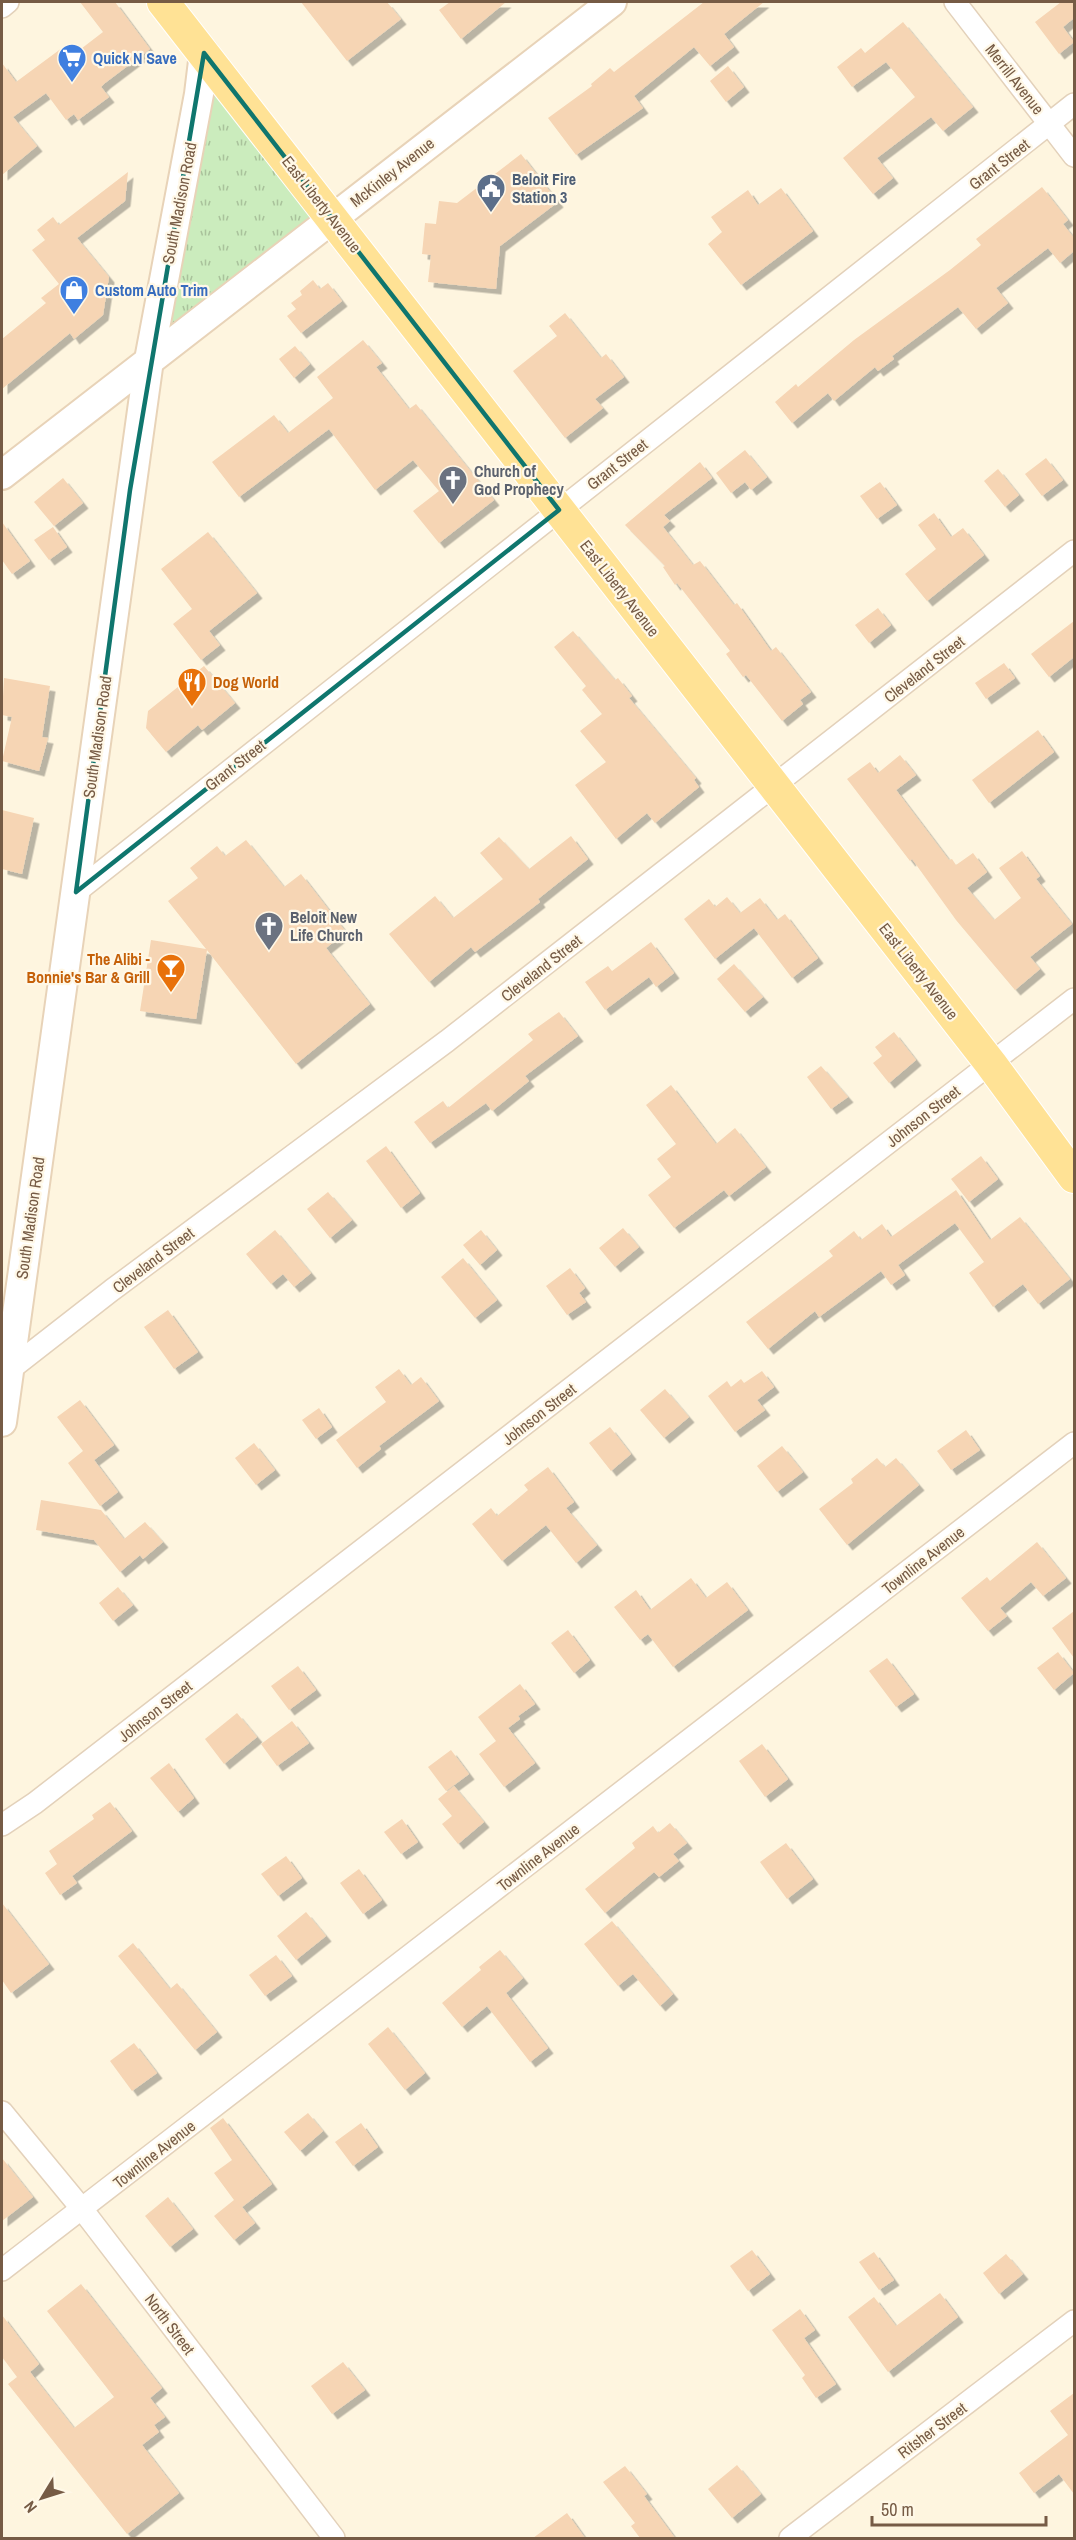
<svg xmlns="http://www.w3.org/2000/svg" width="1076" height="2540" viewBox="0 0 1076 2540" font-family="'Archivo Narrow',sans-serif">
  <defs>
    <pattern id="grass-tufts" width="24" height="20" patternUnits="userSpaceOnUse" patternTransform="scale(1.5)"><rect width="24" height="20" fill="#cbecbd"/><path d="M3 7l-1-3M5 7V3M7 7l1-3M15 17l-1-3M17 17v-4M19 17l1-3" fill="none" stroke="#a9c29b"/></pattern>
    <filter id="shadow"><feDropShadow dx="5.5" dy="5.5" stdDeviation="0" flood-color="#0004"/></filter>
  </defs>
  <rect width="100%" height="100%" fill="#fef5df"/>
  <polygon fill="url(#grass-tufts)" points="204,53 333,218 149,360"/>
  <g fill="#f6d5b4" filter="url(#shadow)">
    <polygon points="80,2 115,2 150,49 105,83 101,87 109,97 78,120 74,114 66,120 46,93 13,117 37,146 2,175 2,63 16,82 66,45 73,55 103,32"/>
    <polygon points="301,2 387,2 401,19 347,61"/>
    <polygon points="450,2 506,2 461,39 439,10"/>
    <polygon points="704,2 764,2 724,34 734,47 710,66 694,47 634,96 643,108 576,155 548,118 592,86 591,84 610,68 614,72"/>
    <polygon points="1061,2 1074,2 1074,18 1063,27 1074,42 1059,54 1035,22"/>
    <polygon points="903,22 973,107 943,131 931,117 877,158 893,178 873,194 843,158 915,97 886,62 852,87 837,67 861,48 865,53"/>
    <polygon points="728,66 744,87 726,102 710,81"/>
    <polygon points="521,154 558,202 500,246 496,289 428,282 431,255 422,254 425,223 436,224 439,201 457,203"/>
    <polygon points="128,172 125,201 77,238 109,277 103,315 74,339 70,333 2,389 2,339 46,303 41,298 59,284 32,250 45,240 37,230 53,217 59,225"/>
    <polygon points="1042,187 1068,220 1063,224 1074,238 1074,251 1060,263 1048,248 996,288 1008,303 976,329 958,307 892,356 894,359 878,371 875,367 834,401 828,393 792,423 775,402 796,384 798,387 854,340 950,270 981,245 976,239"/>
    <polygon points="781,188 813,231 741,285 708,244 722,232 711,217 748,190 758,205"/>
    <polygon points="313,280 320,289 328,283 342,301 301,333 287,316 296,309 291,303 302,295 300,291"/>
    <polygon points="565,313 601,358 606,354 624,377 595,399 603,408 565,438 513,371 557,336 549,326"/>
    <polygon points="363,340 382,363 376,367 409,409 416,404 494,500 439,543 413,511 439,491 413,460 375,490 329,429 239,497 212,462 274,415 288,433 333,398 317,377"/>
    <polygon points="295,346 310,364 294,378 279,359"/>
    <polygon points="745,450 767,477 751,490 745,482 731,493 716,473"/>
    <polygon points="1046,458 1063,480 1042,496 1025,474"/>
    <polygon points="700,462 712,478 664,515 670,521 663,527 693,565 700,561 734,605 737,603 771,651 776,647 811,692 800,700 803,704 782,721 746,675 743,677 726,654 730,651 677,583 675,585 663,567 665,566 625,525"/>
    <polygon points="998,469 1019,495 1005,507 984,481"/>
    <polygon points="63,478 83,503 54,526 34,502"/>
    <polygon points="880,482 897,505 877,519 860,496"/>
    <polygon points="934,513 951,537 963,528 984,555 927,601 905,574 936,549 918,525"/>
    <polygon points="2,522 30,561 12,574 2,560"/>
    <polygon points="53,527 67,547 49,560 34,540"/>
    <polygon points="208,532 257,593 209,631 220,645 201,660 173,624 192,609 161,569"/>
    <polygon points="878,608 891,625 869,643 855,625"/>
    <polygon points="1074,621 1074,657 1049,677 1031,654"/>
    <polygon points="573,631 615,680 618,678 632,696 629,698 696,778 694,780 699,787 655,823 647,813 616,839 575,785 606,762 580,731 602,714 582,690 586,686 554,647"/>
    <polygon points="1004,663 1015,678 986,699 975,683"/>
    <polygon points="204,666 235,703 202,730 198,725 166,752 146,728 148,711"/>
    <polygon points="4,678 50,686 42,737 48,738 39,771 2,761 12,717 2,715"/>
    <polygon points="1038,730 1054,752 989,803 972,780"/>
    <polygon points="900,755 916,775 896,790 949,860 952,859 956,865 973,853 987,872 967,888 994,920 1021,898 999,868 1022,851 1040,876 1036,879 1072,924 1030,957 1040,969 1015,990 956,920 912,859 910,861 847,779 870,762 878,773"/>
    <polygon points="2,810 34,818 22,874 2,869"/>
    <polygon points="571,836 588,859 538,899 540,902 513,923 475,952 471,947 429,982 389,934 435,896 453,918 503,879 480,853 499,837 529,869"/>
    <polygon points="246,840 284,887 301,874 346,932 326,948 370,1004 296,1064 207,950 196,1019 140,1011 151,940 206,949 168,901 198,878 190,868 217,846 225,856"/>
    <polygon points="727,897 740,913 760,898 777,920 785,914 818,958 792,978 754,928 715,959 684,919 709,899 715,907"/>
    <polygon points="651,942 674,973 656,987 649,977 605,1010 585,982 608,966 612,971"/>
    <polygon points="734,964 763,997 745,1012 717,979"/>
    <polygon points="559,1012 578,1036 525,1076 529,1081 492,1111 486,1103 430,1143 414,1122 443,1101 448,1108 533,1040 528,1034"/>
    <polygon points="894,1032 916,1060 889,1083 873,1063 882,1056 875,1047"/>
    <polygon points="821,1066 848,1097 831,1109 807,1077"/>
    <polygon points="671,1085 716,1144 735,1128 766,1167 729,1196 724,1190 674,1228 648,1195 671,1177 657,1159 676,1144 646,1105"/>
    <polygon points="386,1146 420,1193 401,1208 366,1161"/>
    <polygon points="981,1156 998,1179 969,1202 951,1179"/>
    <polygon points="956,1190 990,1240 1020,1217 1070,1279 1038,1304 1023,1284 993,1307 969,1273 984,1262 955,1223 898,1265 905,1275 891,1285 881,1271 819,1317 815,1311 768,1349 746,1322 833,1256 829,1251 854,1231 861,1240 882,1224 891,1237"/>
    <polygon points="328,1192 352,1220 330,1238 307,1209"/>
    <polygon points="623,1228 639,1247 615,1267 599,1248"/>
    <polygon points="275,1230 311,1273 294,1287 283,1274 271,1284 246,1254"/>
    <polygon points="481,1230 497,1250 480,1265 463,1245"/>
    <polygon points="463,1258 497,1300 475,1318 441,1277"/>
    <polygon points="570,1268 585,1288 579,1293 586,1302 567,1315 546,1286"/>
    <polygon points="168,1310 198,1352 174,1369 144,1327"/>
    <polygon points="399,1369 411,1385 421,1377 439,1401 379,1446 381,1449 357,1468 336,1440 386,1402 375,1387"/>
    <polygon points="762,1371 774,1387 757,1400 765,1410 735,1432 708,1396 727,1381 731,1387 741,1379 744,1383"/>
    <polygon points="665,1389 689,1417 664,1438 640,1410"/>
    <polygon points="80,1400 114,1445 94,1460 118,1492 100,1506 68,1463 83,1451 57,1417"/>
    <polygon points="319,1408 332,1427 316,1439 302,1420"/>
    <polygon points="610,1427 631,1454 611,1471 589,1443"/>
    <polygon points="966,1430 980,1450 951,1470 937,1451"/>
    <polygon points="254,1443 275,1470 256,1485 235,1458"/>
    <polygon points="782,1446 803,1472 777,1492 757,1466"/>
    <polygon points="877,1458 885,1467 896,1458 919,1485 847,1545 819,1509 853,1483 851,1479"/>
    <polygon points="548,1467 574,1502 566,1508 597,1545 576,1563 546,1525 502,1561 472,1524 491,1508 497,1516 528,1490 524,1485"/>
    <polygon points="41,1500 101,1510 124,1539 145,1522 163,1542 143,1559 140,1555 120,1572 94,1540 36,1530"/>
    <polygon points="1037,1542 1066,1578 1043,1596 1031,1582 1000,1608 1007,1616 988,1631 961,1598 987,1577 990,1581"/>
    <polygon points="691,1578 706,1598 727,1582 748,1610 673,1667 648,1634 640,1640 614,1607 636,1590 650,1610"/>
    <polygon points="118,1587 133,1605 113,1621 99,1603"/>
    <polygon points="1074,1611 1074,1658 1052,1628"/>
    <polygon points="568,1630 590,1660 574,1673 551,1643"/>
    <polygon points="1058,1652 1074,1673 1054,1690 1037,1668"/>
    <polygon points="887,1658 914,1694 896,1707 869,1671"/>
    <polygon points="298,1666 316,1690 289,1710 271,1686"/>
    <polygon points="520,1684 535,1704 518,1716 520,1719 508,1728 535,1763 504,1787 479,1754 496,1741 478,1717"/>
    <polygon points="237,1713 257,1737 224,1764 205,1739"/>
    <polygon points="292,1721 309,1743 277,1766 261,1744"/>
    <polygon points="762,1744 788,1779 765,1797 739,1761"/>
    <polygon points="451,1750 469,1774 446,1791 428,1767"/>
    <polygon points="169,1763 194,1798 178,1812 150,1778"/>
    <polygon points="454,1786 484,1822 458,1844 442,1824 452,1816 438,1799"/>
    <polygon points="110,1802 132,1831 72,1876 77,1883 60,1895 45,1873 57,1864 49,1851 94,1819 92,1815"/>
    <polygon points="402,1819 418,1842 401,1854 384,1832"/>
    <polygon points="670,1823 687,1843 673,1854 679,1861 659,1877 654,1872 605,1913 585,1889 635,1848 632,1843 653,1826 658,1833"/>
    <polygon points="786,1843 813,1879 787,1899 760,1862"/>
    <polygon points="286,1856 302,1878 278,1896 261,1874"/>
    <polygon points="359,1869 382,1900 363,1914 340,1883"/>
    <polygon points="2,1903 49,1964 11,1993 2,1980"/>
    <polygon points="306,1912 326,1936 296,1960 277,1936"/>
    <polygon points="612,1921 673,1994 660,2006 633,1974 618,1986 584,1944"/>
    <polygon points="133,1943 170,1989 177,1983 217,2032 195,2050 118,1956"/>
    <polygon points="500,1950 523,1978 506,1993 548,2048 530,2062 487,2006 462,2027 442,2003 481,1970 479,1967"/>
    <polygon points="276,1955 292,1976 265,1996 249,1975"/>
    <polygon points="388,2027 425,2073 405,2090 368,2044"/>
    <polygon points="134,2043 157,2073 132,2091 110,2061"/>
    <polygon points="308,2113 323,2131 300,2151 284,2132"/>
    <polygon points="223,2118 272,2184 242,2207 255,2223 234,2240 214,2216 234,2200 214,2173 232,2160 210,2128"/>
    <polygon points="361,2123 378,2147 353,2166 335,2142"/>
    <polygon points="2,2158 33,2197 2,2221"/>
    <polygon points="168,2197 193,2229 170,2247 145,2216"/>
    <polygon points="752,2250 770,2274 748,2291 730,2266"/>
    <polygon points="874,2252 894,2280 879,2290 859,2262"/>
    <polygon points="1006,2254 1023,2274 999,2294 983,2273"/>
    <polygon points="81,2284 162,2388 150,2398 165,2417 154,2425 159,2432 142,2445 179,2493 127,2534 8,2384 17,2377 2,2357 2,2315 39,2364 30,2372 74,2428 114,2397 47,2311"/>
    <polygon points="940,2293 958,2317 888,2372 848,2317 874,2297 896,2326"/>
    <polygon points="800,2309 815,2330 804,2338 836,2384 816,2398 802,2378 805,2375 772,2330"/>
    <polygon points="343,2362 365,2390 332,2414 311,2386"/>
    <polygon points="1074,2393 1074,2494 1059,2474 1034,2493 1019,2473 1068,2435 1050,2411"/>
    <polygon points="737,2465 761,2494 732,2518 708,2489"/>
    <polygon points="625,2466 647,2494 644,2496 675,2538 640,2538 631,2526 635,2523 603,2482"/>
    <polygon points="567,2513 585,2538 533,2538"/>
  </g>
  <g fill="none" stroke-linecap="round" stroke-linejoin="round">
    <g stroke="#e3d1ba" stroke-width="24">
      <g id="street">
        <polyline points="955,2 1074,156"/>
        <polyline points="2,7 8,2"/>
        <polyline points="76,892 1074,104"/>
        <polyline points="3,1375 112,1290 447,1041 1074,551"/>
        <polyline points="2,1825 35,1803 1074,999"/>
        <polyline points="2,2112 82,2209 334,2538"/>
        <polyline points="2,2270 1074,1443"/>
        <polyline points="790,2538 1074,2321"/>
      </g>
    </g>
    <g stroke="#e8d3b8" stroke-width="32">
      <g id="secondary">
        <polyline points="2,475 612,2"/>
        <polyline points="2,1422 149,360 199,94 204,53"/>
      </g>
    </g>
    <g stroke="#fff" stroke-width="34">
      <polyline id="primary" points="163,2 991,1064 1074,1177"/>
    </g>
    <use href="#street" stroke="#fff" stroke-width="21"/>
    <use href="#secondary" stroke="#fff" stroke-width="28"/>
    <use href="#primary" stroke="#ffe295" stroke-width="32"/>
  </g>
  <path fill="none" stroke="#0f766e" stroke-width="4.5" stroke-linejoin="round" d="M204,53L559,510L76,892L130,490Z"/>
  <defs>
    <g id="supermarket-pin" transform="scale(1.5)"><path d="M0 17L-7.5 6A9.5 9.5 0 1 1 7.5 6Z" fill="#3f7fe0" stroke="#fff8e7"/><path d="M-6-5.5h2.5l.6 2H6L4.5 2H-2.5L-4.4-4H-6ZM-1.5 3.2a1.3 1.3 0 1 0 .1 0ZM3 3.2a1.3 1.3 0 1 0 .1 0Z" fill="#fff"/></g>
    <g id="civic-pin" transform="scale(1.5)"><path d="M0 17L-7.5 6A9.5 9.5 0 1 1 7.5 6Z" fill="#5c6f8a" stroke="#fff8e7"/><path d="M-.6-6.5H3V-4.5H.6V-3L4-1V1h2V6H-6V1h2V-1L-.6-3ZM-1.2 2.5V6h2.4V2.5Z" fill="#fff"/></g>
    <g id="shop-pin" transform="scale(1.5)"><path d="M0 17L-7.5 6A9.5 9.5 0 1 1 7.5 6Z" fill="#3f7fe0" stroke="#fff8e7"/><path d="M-5-2.5h2.3a2.7 3.5 0 0 1 5.4 0H5L5.5 6h-11ZM-1.5-2.5h3a1.5 2.3 0 0 0-3 0Z" fill="#fff"/></g>
    <g id="church-pin" transform="scale(1.5)"><path d="M0 17L-7.5 6A9.5 9.5 0 1 1 7.5 6Z" fill="#6b7280" stroke="#fff8e7"/><path d="M-1.2-6h2.4v3.5h3.3v2.4h-3.3V6h-2.4V-.1h-3.3v-2.4h3.3Z" fill="#fff"/></g>
    <g id="restaurant-pin" transform="scale(1.5)"><path d="M0 17L-7.5 6A9.5 9.5 0 1 1 7.5 6Z" fill="#e8710a" stroke="#fff8e7"/><path d="M-5-6h1v4h1v-4h1v4h1v-4h1v5L-1.5 .5V6h-2V.5L-5-1ZM5-6V6H3V1.5H1.5Q1.5-4 5-6Z" fill="#fff"/></g>
    <g id="bar-pin" transform="scale(1.5)"><path d="M0 17L-7.5 6A9.5 9.5 0 1 1 7.5 6Z" fill="#e8710a" stroke="#fff8e7"/><path d="M-6-5H6L.8 .8V4.5H3.5V6h-7V4.5H-.8V.8Z" fill="#fff"/></g>
  </defs>
  <g fill-rule="evenodd">
    <use href="#supermarket-pin" x="72" y="58"/>
    <use href="#civic-pin" x="491" y="188"/>
    <use href="#shop-pin" x="74" y="290"/>
    <use href="#church-pin" x="453" y="480"/>
    <use href="#restaurant-pin" x="192" y="682"/>
    <use href="#church-pin" x="269" y="926"/>
    <use href="#bar-pin" x="171" y="968"/>
  </g>
  <g text-anchor="middle" stroke-width="4.5" stroke-linejoin="round" paint-order="stroke">
    <g font-size="16" font-weight="bold" fill="#366cbe" stroke="#fff8e7" text-anchor="start">
      <text x="93" y="64">Quick N Save</text>
      <text x="95" y="296">Custom Auto Trim</text>
    </g>
    <g font-size="16" fill="#765b45" stroke="#fff8e7">
      <text transform="translate(1015 79) rotate(52)" y="6">Merrill Avenue</text>
      <text transform="translate(999 164) rotate(-38)" y="6">Grant Street</text>
      <text transform="translate(392 172) rotate(-38)" y="6">McKinley Avenue</text>
      <text transform="translate(179 203) rotate(-79)" y="6">South Madison Road</text>
      <text transform="translate(322 204) rotate(52)" y="6">East Liberty Avenue</text>
      <text transform="translate(617 464) rotate(-38)" y="6">Grant Street</text>
      <text transform="translate(620 588) rotate(52)" y="6">East Liberty Avenue</text>
      <text transform="translate(924 669) rotate(-38)" y="6">Cleveland Street</text>
      <text transform="translate(97 737) rotate(-82)" y="6">South Madison Road</text>
      <text transform="translate(235 765) rotate(-38)" y="6">Grant Street</text>
      <text transform="translate(541 968) rotate(-38)" y="6">Cleveland Street</text>
      <text transform="translate(919 971) rotate(52)" y="6">East Liberty Avenue</text>
      <text transform="translate(923 1116) rotate(-38)" y="6">Johnson Street</text>
      <text transform="translate(30 1218) rotate(-82)" y="6">South Madison Road</text>
      <text transform="translate(153 1260) rotate(-37)" y="6">Cleveland Street</text>
      <text transform="translate(539 1414) rotate(-38)" y="6">Johnson Street</text>
      <text transform="translate(923 1560) rotate(-38)" y="6">Townline Avenue</text>
      <text transform="translate(155 1711) rotate(-38)" y="6">Johnson Street</text>
      <text transform="translate(538 1857) rotate(-38)" y="6">Townline Avenue</text>
      <text transform="translate(154 2154) rotate(-38)" y="6">Townline Avenue</text>
      <text transform="translate(170 2324) rotate(53)" y="6">North Street</text>
      <text transform="translate(932 2430) rotate(-37)" y="6">Ritsher Street</text>
    </g>
    <g font-size="16" font-weight="bold" fill="#4e5e75" stroke="#fff8e7" text-anchor="start">
      <text x="512" y="185">Beloit Fire<tspan x="512" dy="18">Station 3</tspan></text>
    </g>
    <g font-size="16" font-weight="bold" fill="#5b616d" stroke="#fff8e7" text-anchor="start">
      <text x="474" y="477">Church of<tspan x="474" dy="18">God Prophecy</tspan></text>
      <text x="290" y="923">Beloit New<tspan x="290" dy="18">Life Church</tspan></text>
    </g>
    <g font-size="16" font-weight="bold" fill="#c56008" stroke="#fff8e7" text-anchor="start">
      <text x="213" y="688">Dog World</text>
      <text x="150" y="965" text-anchor="end">The Alibi -<tspan x="150" dy="18">Bonnie's Bar &amp; Grill</tspan></text>
    </g>
  </g>
  <rect width="1076" height="2540" fill="none" stroke="#765b45" stroke-width="6"/>
  <g transform="translate(42 2498) rotate(232)" stroke="#fff8e7" stroke-width="4.5" paint-order="stroke">
  <path d="M0-4.5L10 22L0 15L-10 22Z" fill="#765b45"/>
  <text y="-9" font-size="16" font-weight="bold" text-anchor="middle" fill="#765b45">N</text>
  </g>
  <path d="M872 2516v9h174v-9" fill="none" stroke="#765b45" stroke-width="3"/>
  <text x="881" y="2516" font-size="18" fill="#765b45" stroke="#fff8e7" stroke-width="4.5" paint-order="stroke">50 m</text>
</svg>
